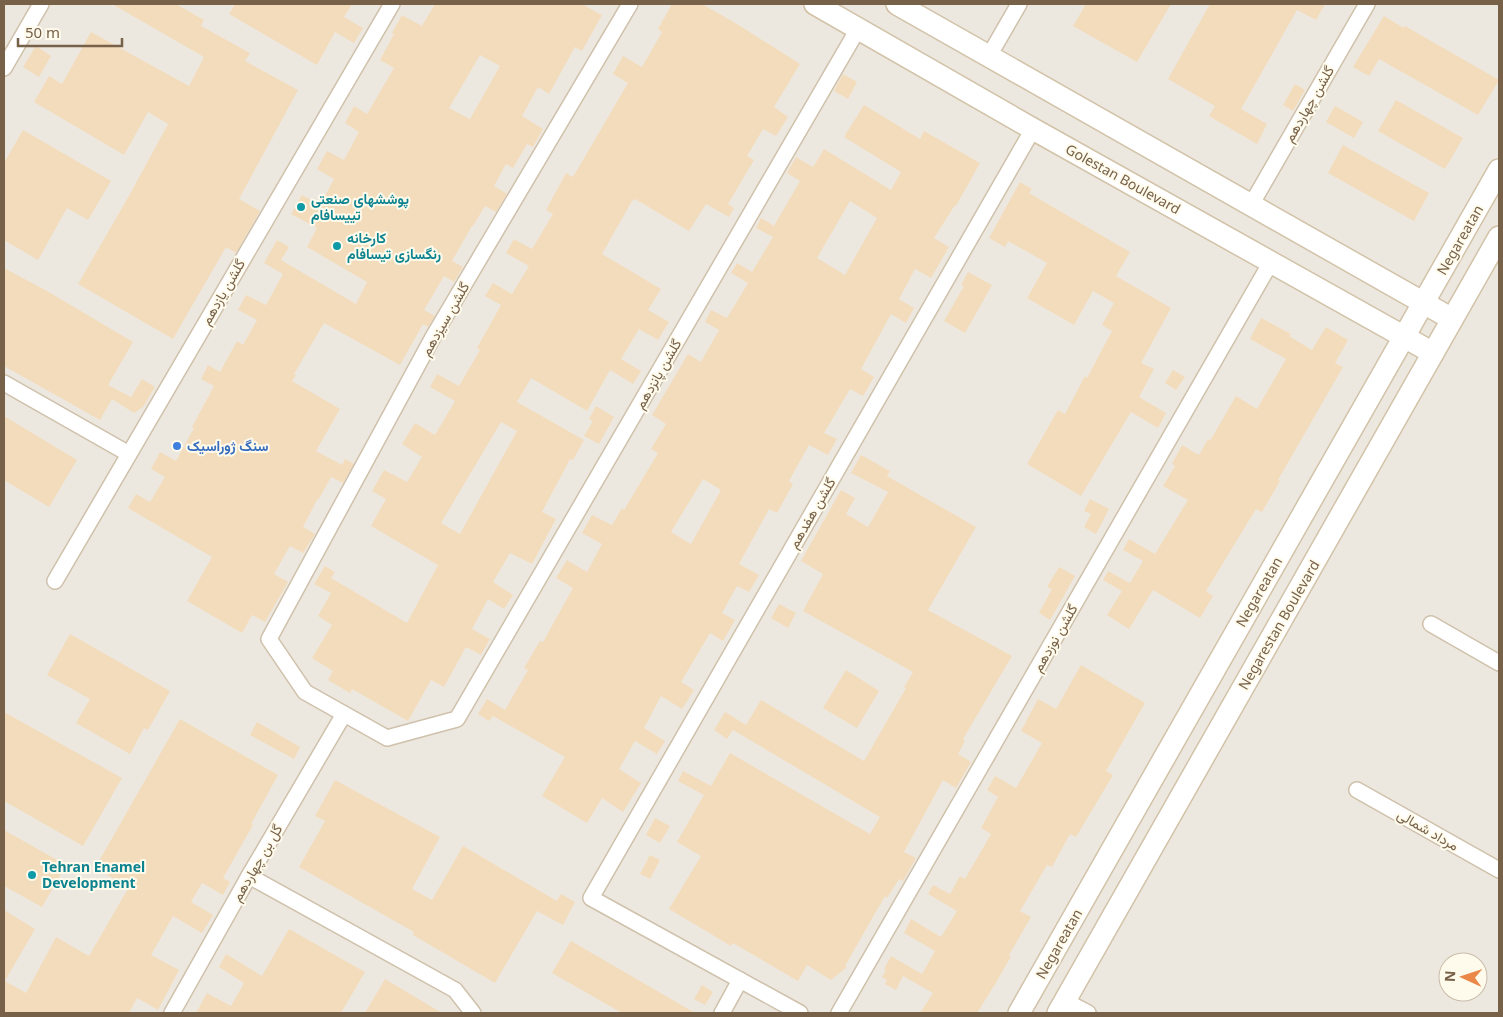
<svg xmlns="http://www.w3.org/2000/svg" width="1503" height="1017" viewBox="0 0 1503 1017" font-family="'Noto Sans',Vazirmatn,sans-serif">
  <rect width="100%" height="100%" fill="#fdf8e5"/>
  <path fill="#ede8df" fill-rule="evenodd" d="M4,4H1499V1013H4ZM1448,962H1478V992H1448Z"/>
  <g fill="#f3dcbc" fill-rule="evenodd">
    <polygon points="112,4 176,4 204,20 201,26 250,53 245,61 298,90 239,199 260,211 236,253 226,247 173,339 78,284 130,194 168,124 148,112 124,155 34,102 49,76 62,84 91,32 189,86 204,57"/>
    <polygon points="235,4 352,4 344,17 363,28 354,43 335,32 317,65 229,14"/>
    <path d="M435,4H582L602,15L582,51L575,47L549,94L538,87L522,116L543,129L533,147L527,144L513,168L506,164L494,186L507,194L496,212L485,206L473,226H472L452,261L463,267L454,282L444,276L424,310L435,316L428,327L423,324L400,365L324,323L294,374L296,375L292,381L340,409L316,451L342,465L345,459L354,464L343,483L331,477L319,499L318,498L303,527L315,534L303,553L290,546L274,574L288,582L265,622L252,615L242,633L187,601L212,557L128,508L136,494L150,502L165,477L151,469L160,452L176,461L194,428L192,427L214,386L201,379L208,365L220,372L237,341L243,345L257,320L238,310L246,295L266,305L283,274L264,263L277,240L289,247L281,260L356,304L367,282L307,247L317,228L291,214L302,195L320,205L334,179L317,169L327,151L344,160L359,132L345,123L354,106L367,114L394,68L380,60L394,34L392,33L402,15L422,26ZM480,55L500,66L470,119L449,108Z"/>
    <path d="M672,4H702L737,24L800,64L774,107L788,117L776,136L763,129L747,156L754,160L728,204L734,208L729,217L706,204L689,231L635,199L632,201L602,254L661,289L648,310L669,322L658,340L639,329L621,359L641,371L633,384L610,370L587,411L531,378L517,402L584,440L573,460L570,459L542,512L556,519L532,564L510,553L493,582L513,595L504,609L488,599L472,629L490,639L481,655L466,647L444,687L431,680L408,721L352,689L350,693L328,680L333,671L312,658L332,625L318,616L331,593L314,584L325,566L335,572L331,578L407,623L438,565L371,526L386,499L372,491L384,470L407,482L422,457L402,444L415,423L435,435L455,401L430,387L437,374L459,386L480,350L477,348L501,305L485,296L493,283L512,294L529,266L506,253L514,239L532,249L553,214L546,210L566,173L573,177L628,83L613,74L623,56L642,67L662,32L658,29ZM501,422L517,431L460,534L441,523Z"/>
    <polygon points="1086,4 1171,4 1137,62 1073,26"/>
    <polygon points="1210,4 1325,4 1316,20 1297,10 1241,109 1267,124 1257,144 1209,116 1215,106 1168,79"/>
    <polygon points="1384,16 1404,28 1405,26 1499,80 1478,115 1379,59 1369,76 1353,67"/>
    <polygon points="36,46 51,56 39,77 23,67"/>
    <polygon points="843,74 857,82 848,99 834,91"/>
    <polygon points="1295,84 1305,90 1293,111 1283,105"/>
    <polygon points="1396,100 1463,138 1445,169 1378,131"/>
    <path d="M864,105L920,139L924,131L980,163L956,206L955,205L934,238L949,247L931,278L915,269L899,299L914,308L906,323L891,314L861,369L874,377L863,396L850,389L824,433L837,439L828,455L809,445L789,481L793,484L777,513L769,509L739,564L759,575L749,592L737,586L722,613L735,620L723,641L710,633L681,682L694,690L682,709L661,696L644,728L665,741L657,754L635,741L619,769L641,783L623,812L602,798L587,823L542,796L565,757L493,716L489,721L478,714L487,699L505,710L528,670L524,668L540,641L543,642L573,588L556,578L567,560L587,572L602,544L582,533L592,515L612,525L622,508L624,510L658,453L651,449L666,424L652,415L688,354L701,362L719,330L705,322L711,310L727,318L748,283L731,273L737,263L752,272L773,237L756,228L761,218L774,226L800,181L787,173L796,157L813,167L824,149L891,190L901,172L844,137ZM850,201L877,218L845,275L817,258ZM703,479L721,490L691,544L671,532Z"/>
    <polygon points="1335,106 1363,122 1354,138 1326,122"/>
    <polygon points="23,130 111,181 88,220 67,208 38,260 4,240 4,163"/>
    <polygon points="1343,145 1429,193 1414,221 1328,173"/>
    <polygon points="1020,182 1032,189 1029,193 1130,252 1116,276 1171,308 1141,363 1154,369 1139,397 1166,413 1158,428 1131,412 1081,496 1027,464 1058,410 1065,414 1085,376 1087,378 1112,331 1102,325 1114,303 1093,291 1074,325 1027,298 1047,263 1008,241 1005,247 989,238"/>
    <polygon points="4,268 47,291 133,342 108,385 131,397 142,379 155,387 143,407 134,413 112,399 100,420 4,366"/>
    <polygon points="968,272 992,285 965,333 944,321 964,286 961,285"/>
    <polygon points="1261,318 1291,334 1289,336 1312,350 1326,327 1348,340 1335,363 1343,367 1278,480 1280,481 1262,512 1256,509 1206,591 1213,596 1200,618 1153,590 1129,629 1107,615 1122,591 1103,580 1108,571 1130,583 1143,561 1123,550 1129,539 1155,554 1188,500 1163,486 1175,466 1172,464 1182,445 1199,455 1208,439 1210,441 1236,396 1257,409 1286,359 1250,339"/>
    <polygon points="1173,370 1185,377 1176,390 1165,383"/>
    <polygon points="596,406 614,417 599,444 584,436 593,421 589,419"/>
    <polygon points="4,416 77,460 49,507 4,480"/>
    <polygon points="861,455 890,471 887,476 976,527 928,610 1012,656 963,739 965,741 958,754 971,762 956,788 943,780 904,852 916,858 903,881 899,879 887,898 885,896 845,966 847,967 831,980 807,965 798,981 733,943 731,946 669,909 701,856 677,842 704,795 678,781 683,771 711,786 730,753 870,834 880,817 733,730 727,739 714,730 725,712 746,725 761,700 864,761 906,688 904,687 913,672 803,611 823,574 801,561 841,490 855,498 846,514 868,527 888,492 851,473"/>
    <polygon points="1090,499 1109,509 1096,534 1084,527 1091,514 1084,511"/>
    <polygon points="1059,567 1075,576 1050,620 1039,613 1052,589 1047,587"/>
    <polygon points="779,604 796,613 788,628 771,618"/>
    <polygon points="70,634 170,691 148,730 144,728 130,754 76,723 90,699 47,675"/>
    <polygon points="1081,665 1145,703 1106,771 1113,775 1076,837 1070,834 1052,867 1047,865 1020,911 1031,917 1009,955 1011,956 997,981 977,1013 920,1013 933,993 903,976 896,990 885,984 887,980 882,977 886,970 884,969 891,956 922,974 935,951 904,933 911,919 941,937 957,911 928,894 933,885 950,894 960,876 965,879 991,834 981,828 998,797 987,790 995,776 1016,788 1042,743 1021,731 1038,699 1056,709"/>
    <polygon points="846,670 879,691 857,728 823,708"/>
    <polygon points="4,712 122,778 83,846 4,801"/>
    <polygon points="180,719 278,775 251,824 253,825 223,878 230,882 223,895 202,883 191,902 213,915 202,933 173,916 151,955 179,970 158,1010 137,998 129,1013 4,1013 4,910 35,929 5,981 26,993 56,937 89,956 129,887 95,868"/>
    <polygon points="257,722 300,747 294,759 250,735"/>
    <polygon points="335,780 440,837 412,889 432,900 463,846 557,901 561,894 575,902 563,925 537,911 495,983 413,935 414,932 299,867 325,821 315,816"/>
    <polygon points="655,818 670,826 660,843 646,835"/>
    <polygon points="4,830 66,865 42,907 4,886"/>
    <polygon points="650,855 660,860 650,879 640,874"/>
    <polygon points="289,929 365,972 341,1013 196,1013 207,993 231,1006 244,983 219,967 226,954 262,976"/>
    <polygon points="571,941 695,1013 622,1013 552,973"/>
    <polygon points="385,979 442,1013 365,1013"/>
    <polygon points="702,985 713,992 705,1005 694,999"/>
  </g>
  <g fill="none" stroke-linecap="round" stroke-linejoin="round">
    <g stroke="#cfc1ab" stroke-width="18">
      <g id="street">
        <polyline points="630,4 433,337 269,639 305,692 387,738 457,719 858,29"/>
        <polyline points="989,56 1019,4"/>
        <polyline points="4,68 41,4"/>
        <polyline points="1251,205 1367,4"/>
        <polyline points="4,383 129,454"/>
        <polyline points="55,581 392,4"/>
        <polyline points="1431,624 1499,663"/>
        <polyline points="1357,790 1499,870"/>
        <polyline points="249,876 455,990 473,1013"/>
        <polyline points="1065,1001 1088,1013"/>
        <polyline points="172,1013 249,876 344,714"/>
        <polyline points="722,1013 740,980"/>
        <polyline points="800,1013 591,898 1033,129"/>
        <polyline points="839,1013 1271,262"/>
      </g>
    </g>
    <g stroke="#d2c2a8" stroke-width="24">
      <g id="secondary">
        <polyline points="815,4 1033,129 1433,353"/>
        <polyline points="897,4 1452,319"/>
        <polyline points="1019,1013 1499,170"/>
        <polyline points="1058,1013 1499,237"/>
      </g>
    </g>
    <use href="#street" stroke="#fff" stroke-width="15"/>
    <use href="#secondary" stroke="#fff" stroke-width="21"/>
  </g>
  <g fill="#0f9aa8" stroke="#fffbec" stroke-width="2">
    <circle cx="301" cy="207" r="5"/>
    <circle cx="337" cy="246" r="5"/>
    <circle cx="32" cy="875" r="5"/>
  </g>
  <circle fill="#3f7fe0" stroke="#fffbec" stroke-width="2" cx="177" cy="446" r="5"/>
  <g text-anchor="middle" stroke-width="4" stroke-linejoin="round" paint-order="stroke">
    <g font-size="14" fill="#776149" stroke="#fffbec">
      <text transform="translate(1309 104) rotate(-60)" y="5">گلشن چهاردهم</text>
      <text transform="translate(1123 179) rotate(29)" y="5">Golestan Boulevard</text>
      <text transform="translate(1460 240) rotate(-60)" y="5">Negareatan</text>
      <text transform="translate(223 292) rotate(-60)" y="5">گلشن یازدهم</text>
      <text transform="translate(445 319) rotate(-60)" y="5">گلشن سیزدهم</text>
      <text transform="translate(658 374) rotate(-60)" y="5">گلشن پانزدهم</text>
      <text transform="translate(812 513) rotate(-60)" y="5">گلشن هفدهم</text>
      <text transform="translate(1259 592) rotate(-60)" y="5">Negareatan</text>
      <text transform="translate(1279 625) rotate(-60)" y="5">Negarestan Boulevard</text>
      <text transform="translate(1055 638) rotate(-60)" y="5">گلشن نوزدهم</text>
      <text transform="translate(1428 830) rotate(30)" y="5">مرداد شمالی</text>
      <text transform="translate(257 863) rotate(-60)" y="5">گل بن چهاردهم</text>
      <text transform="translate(1059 944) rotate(-60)" y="5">Negareatan</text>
    </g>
    <g font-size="14" font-weight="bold" fill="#0d838f" stroke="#fffbec" text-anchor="start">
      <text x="311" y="204">پوششهای صنعتی<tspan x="311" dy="16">تییسافام</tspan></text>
      <text x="347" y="243">کارخانه<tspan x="347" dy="16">رنگسازی تیسافام</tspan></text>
      <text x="42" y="872">Tehran Enamel<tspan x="42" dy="16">Development</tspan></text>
    </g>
    <g font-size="14" font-weight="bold" fill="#366cbe" stroke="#fffbec" text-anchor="start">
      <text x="187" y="451">سنگ ژوراسیک</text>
    </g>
  </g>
  <rect width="1503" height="1017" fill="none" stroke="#776149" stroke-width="10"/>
  <g transform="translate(1463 977) rotate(273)"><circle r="24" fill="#fffbec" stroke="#c9bdab"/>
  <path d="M0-4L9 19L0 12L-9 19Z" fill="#eb8747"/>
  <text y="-8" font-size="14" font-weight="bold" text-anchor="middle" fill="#776149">N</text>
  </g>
  <path d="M18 38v8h104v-8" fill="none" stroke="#776149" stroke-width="2.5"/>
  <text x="25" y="38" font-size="15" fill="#776149" stroke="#fffbec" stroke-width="4" paint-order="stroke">50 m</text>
</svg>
